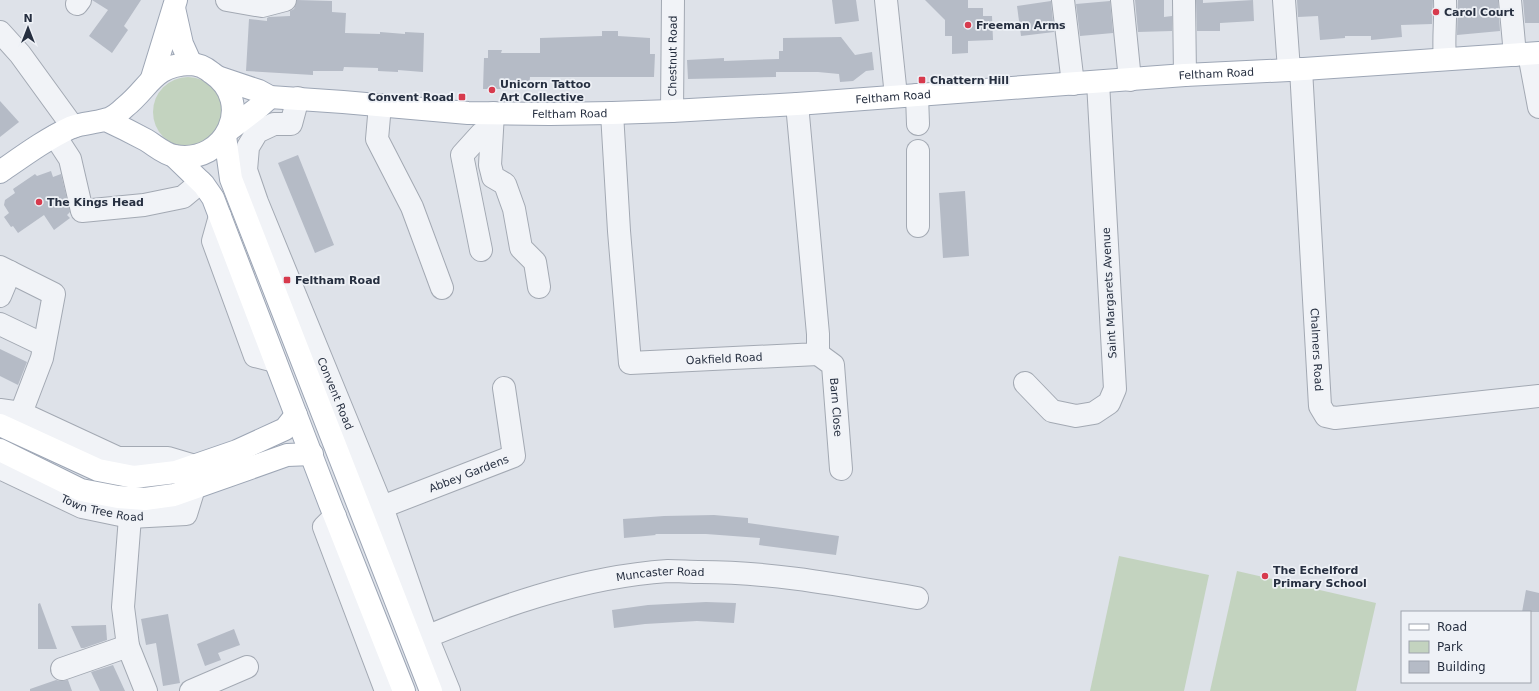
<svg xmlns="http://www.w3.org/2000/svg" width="1539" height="691" viewBox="0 0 1539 691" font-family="'DejaVu Sans',sans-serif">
  <rect width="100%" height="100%" fill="#dee2e9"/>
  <g fill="#c3d3bf">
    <circle cx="188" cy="112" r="35"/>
    <polygon points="1119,556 1209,575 1184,691 1090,691"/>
    <polygon points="1237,571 1376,603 1356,691 1210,691"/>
  </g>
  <g fill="#b5bbc6">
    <polygon points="92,0 141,0 124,26 128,30 112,53 89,36 108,10"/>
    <polygon points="297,0 332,1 332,12 346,13 345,33 380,34 380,32 405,34 405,32 424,33 423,72 398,70 398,72 378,71 378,68 344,67 343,71 313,71 313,75 246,71 249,19 267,21 267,18 269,17 290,16 290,11 294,9"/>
    <polygon points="832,0 856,0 859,21 835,24"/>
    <polygon points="925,0 968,0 968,8 983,8 983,16 992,16 993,40 968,41 968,53 952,54 952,36 945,36 945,20"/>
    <polygon points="1135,0 1164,0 1164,17 1172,16 1172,31 1138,32"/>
    <polygon points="1196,0 1203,0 1203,3 1253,0 1254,21 1220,23 1220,31 1197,31"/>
    <polygon points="1297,0 1433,0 1432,24 1401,25 1402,37 1371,40 1371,36 1345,36 1345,38 1320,40 1318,16 1298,17"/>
    <polygon points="1458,0 1498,0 1500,31 1457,35"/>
    <polygon points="1523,0 1539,0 1539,23 1525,23"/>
    <polygon points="1051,1 1054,32 1021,36 1017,6"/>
    <polygon points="1110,1 1113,33 1080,36 1076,4"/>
    <polygon points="602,31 618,31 618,36 650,38 650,54 655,54 654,77 530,77 529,86 501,85 501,89 483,89 484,58 488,58 488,50 502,50 501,53 540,53 540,38 602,36"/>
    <polygon points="841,37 855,55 872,52 874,70 866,71 853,81 840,82 839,74 818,72 776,72 776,77 688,79 687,60 724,58 724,61 779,59 779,51 783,51 783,38"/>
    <polygon points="0,101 19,122 0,137"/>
    <polygon points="298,155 334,245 315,253 278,163"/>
    <polygon points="51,171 53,177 61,174 70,212 67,215 70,218 54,230 44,215 18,233 13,226 11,227 4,217 9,213 4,205 5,200 15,193 13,189 35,174 37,176"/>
    <polygon points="965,191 969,256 943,258 939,193"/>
    <polygon points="0,349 27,362 18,385 0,376"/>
    <polygon points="714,515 748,518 748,523 839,536 836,555 759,545 760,538 706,534 655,534 656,535 624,538 623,519 664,516"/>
    <polygon points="1526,590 1539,593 1539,612 1522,612"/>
    <polygon points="706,602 736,603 734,623 697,621 645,624 614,628 612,610 648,605"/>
    <polygon points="40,603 57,649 38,649 38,604"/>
    <polygon points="168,614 180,683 163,686 156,643 146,645 141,619"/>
    <polygon points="106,625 107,640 84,648 81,648 71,626"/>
    <polygon points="234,629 240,645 218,653 221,660 205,666 197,644"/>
    <polygon points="113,665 125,691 100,691 91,672"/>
    <polygon points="56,680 60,681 68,680 72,691 30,691 30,689"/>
  </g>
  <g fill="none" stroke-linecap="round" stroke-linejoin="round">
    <g stroke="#a3a9b3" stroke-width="24">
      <g id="minor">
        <polyline points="227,0 262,6 285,0"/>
        <polyline points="886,0 896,96"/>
        <polyline points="1063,0 1073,84"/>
        <polyline points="1122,0 1130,80"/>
        <polyline points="1184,0 1185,75"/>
        <polyline points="1284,0 1289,70"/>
        <path d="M1445,0C1446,20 1443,39 1445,59"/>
        <polyline points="1510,0 1515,55"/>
        <polyline points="77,4 80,0"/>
        <polyline points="0,32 20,54 73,127"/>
        <polyline points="1529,54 1539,107"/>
        <path id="s1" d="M1301,69L1320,406L1326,416L1335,418L1539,396"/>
        <polyline points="917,95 918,124"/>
        <path id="s2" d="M298,98L291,124H274L257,132L248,147L246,170L257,202L382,507L427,637L449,691"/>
        <polyline points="380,105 377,139 412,207 442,288"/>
        <path id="s3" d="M672,111L673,0"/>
        <polyline points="493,113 490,165 493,177 505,184 514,209 521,248 535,262 539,287"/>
        <path id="s4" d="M612,113L619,231L630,363L818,354V334L797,104"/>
        <polyline points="55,136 70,159 82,211 144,205 183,197 201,182"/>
        <polyline points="220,216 213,241 255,356 275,361"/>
        <polyline points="918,226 918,151"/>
        <polyline points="481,250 462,155 481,134 492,126"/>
        <polyline points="0,267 54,294 42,358 21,413"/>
        <polyline points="0,296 10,272"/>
        <polyline points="0,324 44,345"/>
        <path id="s5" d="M818,354L833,365L841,469"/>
        <polyline points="1025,383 1052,411 1076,416 1094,413 1109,403 1115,389 1098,82"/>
        <polyline points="0,410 21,413 118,458 168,458 195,466"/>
        <path id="s6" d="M0,468L82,507L130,517L186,514L194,488"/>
        <path id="s7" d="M382,507L514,456L504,388"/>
        <polyline points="335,516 324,527 386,691"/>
        <polyline points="130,517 123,607 128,646 146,691"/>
        <path id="s8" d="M414,642C495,608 579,577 668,571C679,571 690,572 701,572C774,572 845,586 917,598"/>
        <polyline points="62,669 128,646"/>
        <polyline points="191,691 247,667"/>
      </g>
    </g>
    <g stroke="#9da6b5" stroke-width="24">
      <g id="major">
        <polyline points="174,8 182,44 191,64"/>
        <polyline points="152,78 176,0"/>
        <path id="s9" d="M220,78L259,91L270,97L343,102L468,113L550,114L612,113L672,111L797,104L1185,75L1289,70L1539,53"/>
        <polyline points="229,130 259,107 270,97"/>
        <polyline points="225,136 231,179 431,691"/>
        <polyline points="174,156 204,185 213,198 330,504 404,691"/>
        <path d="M0,172C23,156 46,139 72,127C83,123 94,123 104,120C111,119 120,112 125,107C150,87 153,65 190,64C198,64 206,68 212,73C255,102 226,165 175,156C164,154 156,146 146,140C133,133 119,126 106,120"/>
        <polyline points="0,425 98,470 134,477 176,472 237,451 285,429 296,415"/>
        <polyline points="0,450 81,490 118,497 145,499 174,495 287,455 312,454"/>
      </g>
    </g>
    <use href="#minor" stroke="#f1f3f7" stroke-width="22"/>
    <use href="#major" stroke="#fff" stroke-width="22"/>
  </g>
  <g fill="#d73a4d" stroke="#eef1f6" stroke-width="1.5">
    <circle cx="1436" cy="12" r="4"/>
    <circle cx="968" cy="25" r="4"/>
    <rect x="918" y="76" width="8" height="8" rx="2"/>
    <circle cx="492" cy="90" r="4"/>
    <rect x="458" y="93" width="8" height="8" rx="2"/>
    <circle cx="39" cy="202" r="4"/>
    <rect x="283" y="276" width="8" height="8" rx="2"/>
    <circle cx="1265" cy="576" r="4"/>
  </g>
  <g text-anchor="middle" stroke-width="3.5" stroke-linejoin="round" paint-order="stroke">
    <g font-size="11" font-weight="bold" fill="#262f40" stroke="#eef1f6" text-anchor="start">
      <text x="1444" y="16">Carol Court</text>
      <text x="976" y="29">Freeman Arms</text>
      <text x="930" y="84">Chattern Hill</text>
      <text x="500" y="88">Unicorn Tattoo<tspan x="500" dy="13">Art Collective</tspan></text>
      <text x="454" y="101" text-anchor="end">Convent Road</text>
      <text x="47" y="206">The Kings Head</text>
      <text x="295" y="284">Feltham Road</text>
      <text x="1273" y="574">The Echelford<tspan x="1273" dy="13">Primary School</tspan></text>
    </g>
    <g font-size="11" fill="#262f40" stroke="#eef1f6">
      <text dy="4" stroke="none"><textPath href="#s3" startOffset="55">Chestnut Road</textPath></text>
      <text dy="4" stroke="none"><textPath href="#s9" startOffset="1002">Feltham Road</textPath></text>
      <text dy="4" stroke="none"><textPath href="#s9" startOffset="678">Feltham Road</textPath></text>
      <text dy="4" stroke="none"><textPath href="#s9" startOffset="354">Feltham Road</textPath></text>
      <text transform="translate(1109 293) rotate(-93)" y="4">Saint Margarets Avenue</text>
      <text dy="4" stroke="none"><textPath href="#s1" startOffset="281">Chalmers Road</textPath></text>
      <text dy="4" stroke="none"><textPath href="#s4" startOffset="345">Oakfield Road</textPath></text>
      <text dy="4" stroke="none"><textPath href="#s2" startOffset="344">Convent Road</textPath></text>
      <text dy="4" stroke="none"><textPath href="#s5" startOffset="61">Barn Close</textPath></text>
      <text dy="4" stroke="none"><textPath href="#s7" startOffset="93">Abbey Gardens</textPath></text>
      <text dy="4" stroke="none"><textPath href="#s6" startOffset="111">Town Tree Road</textPath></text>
      <text dy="4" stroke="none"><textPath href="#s8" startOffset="257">Muncaster Road</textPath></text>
    </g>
  </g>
  <rect x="1401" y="611" width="130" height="72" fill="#eef1f6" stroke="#9ea3ad"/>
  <rect x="1409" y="624" width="20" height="6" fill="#ffffff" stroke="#9ea3ad"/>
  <text x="1437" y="631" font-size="12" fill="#262f40">Road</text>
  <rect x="1409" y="641" width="20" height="12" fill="#c3d3bf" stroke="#9ea3ad"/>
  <text x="1437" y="651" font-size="12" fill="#262f40">Park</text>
  <rect x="1409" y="661" width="20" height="12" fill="#b5bbc6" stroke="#9ea3ad"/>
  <text x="1437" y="671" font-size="12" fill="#262f40">Building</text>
  <g transform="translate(28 28)" stroke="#eef1f6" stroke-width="3" paint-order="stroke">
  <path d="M0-3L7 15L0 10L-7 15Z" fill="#262f40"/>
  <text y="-6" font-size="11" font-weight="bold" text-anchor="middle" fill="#262f40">N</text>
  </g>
</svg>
